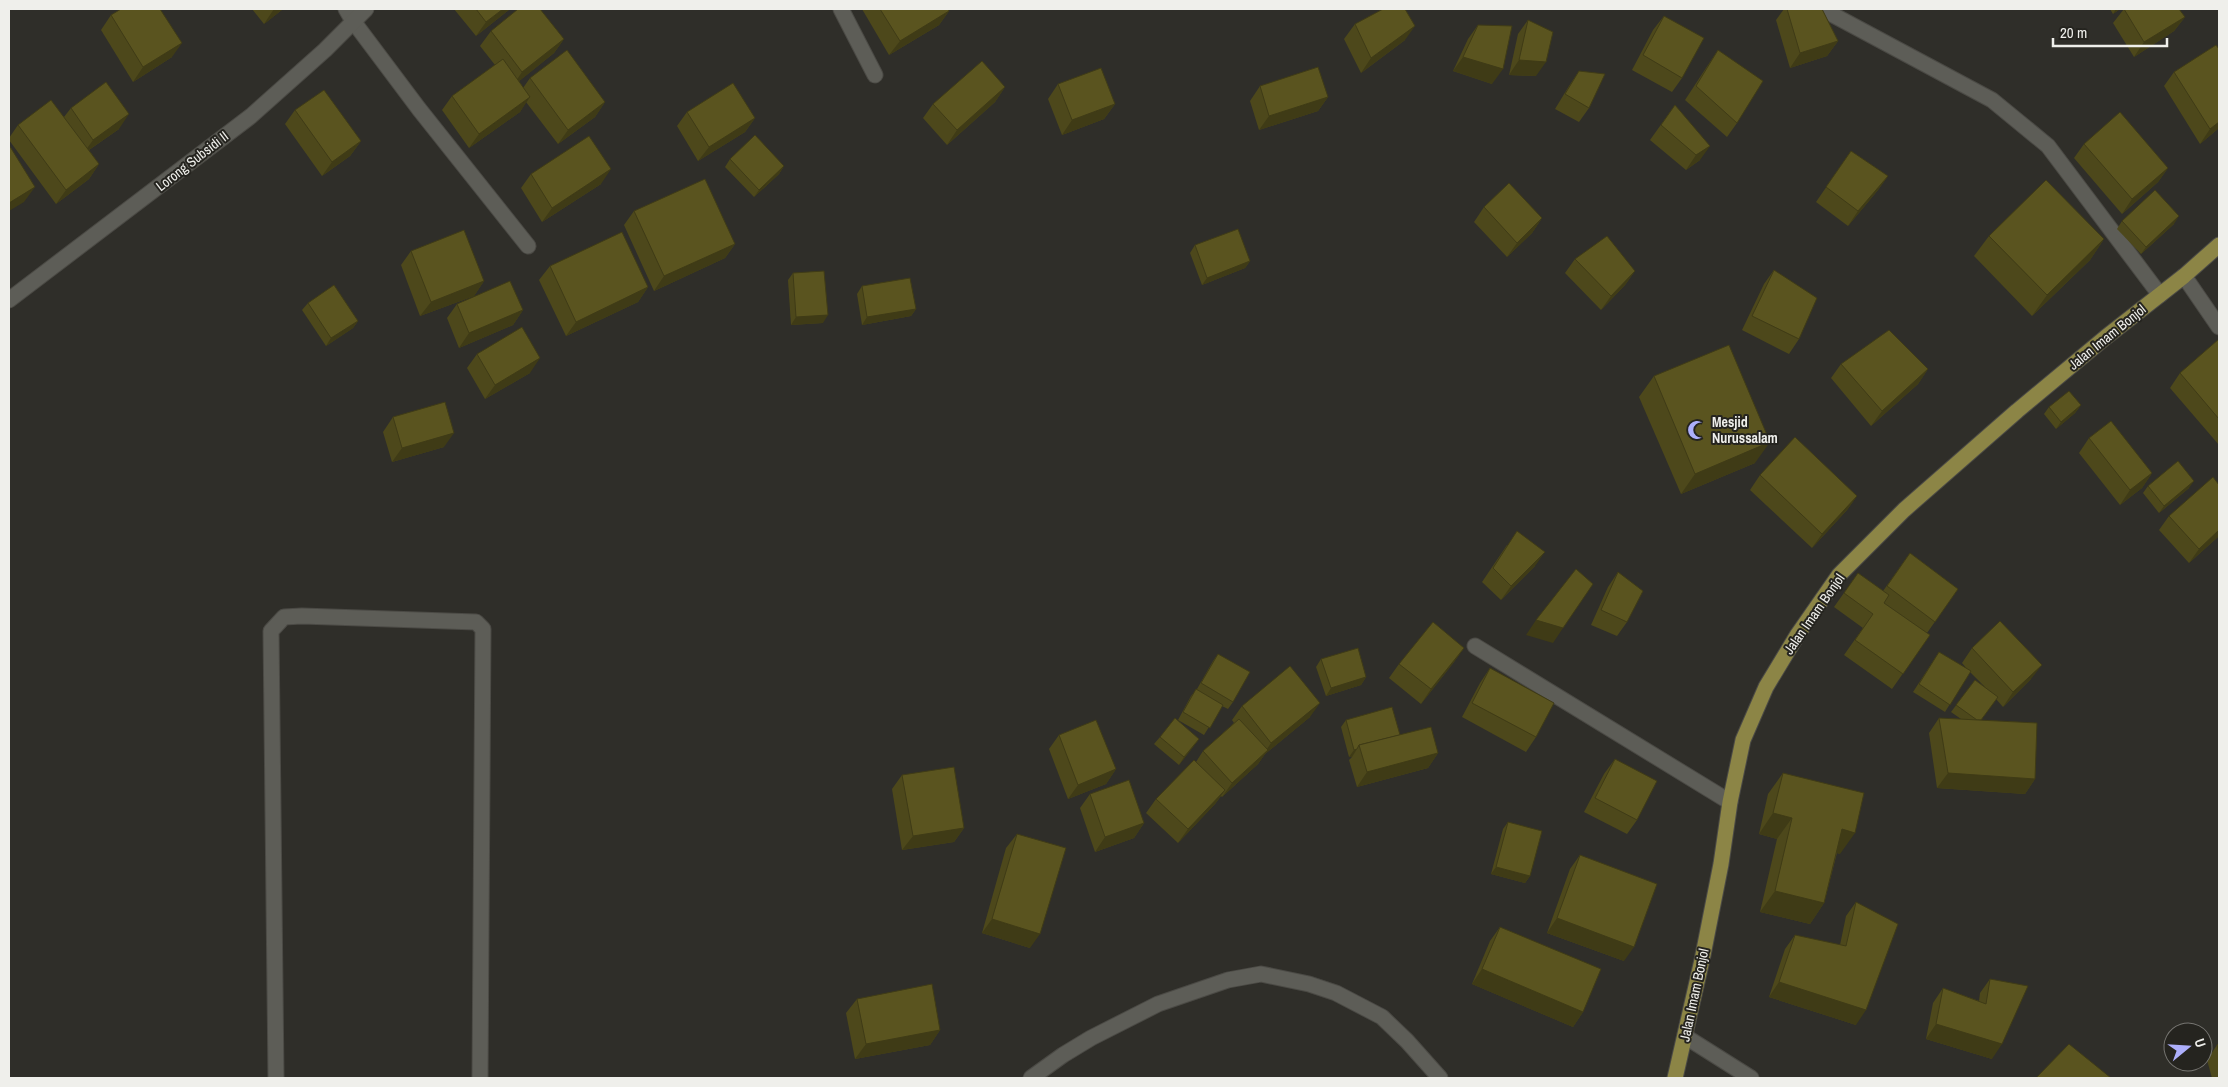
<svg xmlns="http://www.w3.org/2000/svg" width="2228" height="1087" viewBox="0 0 2228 1087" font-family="'Archivo Narrow',sans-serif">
  <rect width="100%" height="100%" fill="#2f2e29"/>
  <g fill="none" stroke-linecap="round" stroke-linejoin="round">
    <g stroke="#4b4a45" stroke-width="17">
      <g id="street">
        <polyline points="346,9 353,21 419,109 528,246"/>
        <polyline points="841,9 875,75"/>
        <polyline points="1822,9 1992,100 2048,146 2160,295"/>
        <polyline points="2184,276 2219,327"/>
        <polyline points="9,300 251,116 325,50 366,9"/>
        <polyline points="1475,646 1730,802"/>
        <polyline points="1686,1037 1751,1078"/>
        <polyline points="276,1078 271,631 284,617 302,616 476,622 483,629 480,1078"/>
        <polyline points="1031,1078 1063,1055 1091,1038 1158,1004 1228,980 1261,974 1309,984 1336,993 1382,1017 1407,1041 1440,1078"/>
      </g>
    </g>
    <g stroke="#4b4a45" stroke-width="17">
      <polyline id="primary" points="1675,1078 1702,960 1721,864 1730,802 1743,740 1766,687 1798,634 1839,575 1904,510 2017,411 2106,337 2184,276 2219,245"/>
    </g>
    <use href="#street" stroke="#5d5d57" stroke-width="15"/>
    <use href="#primary" stroke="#8c8546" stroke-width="15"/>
  </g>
  <g fill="#4d481b">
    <polygon points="252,9 283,9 264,24"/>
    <polygon points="454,9 510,9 476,36"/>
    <polygon points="862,9 948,9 949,11 939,25 889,55"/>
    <polygon points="1784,9 1822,9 1838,41 1827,56 1790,68 1776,20"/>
    <polygon points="2110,9 2120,9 2113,14"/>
    <polygon points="2124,9 2185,17 2174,31 2134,57 2113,23"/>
    <polygon points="111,15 172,57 133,82 101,30"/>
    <polygon points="1664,16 1682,78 1672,92 1632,70 1653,30"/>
    <polygon points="1528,20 1536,76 1509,75 1518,34"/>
    <polygon points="1355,24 1405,40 1361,73 1344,39"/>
    <polygon points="1478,25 1492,84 1453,71 1468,39"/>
    <polygon points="491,31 564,39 554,53 519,81 523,88 530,78 605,102 595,117 558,144 526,102 520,112 469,148 442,110 452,96 495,65 480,46"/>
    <polygon points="1718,50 1737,123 1727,137 1685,100 1708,65"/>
    <polygon points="1579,71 1589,108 1579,122 1555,109 1569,86"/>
    <polygon points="2174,72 2219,128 2200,144 2164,86"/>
    <polygon points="1058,84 1115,104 1104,119 1062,135 1048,99"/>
    <polygon points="1260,86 1328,97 1318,111 1259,130 1250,101"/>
    <polygon points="1005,87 995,102 947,145 923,118 933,104"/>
    <polygon points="1675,105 1700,160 1686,170 1650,140"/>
    <polygon points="71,108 119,129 89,150 99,164 89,179 56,204 9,140 9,138 18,125 64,117"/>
    <polygon points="295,110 361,141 350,156 322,176 285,124"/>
    <polygon points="687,112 755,118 745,132 698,161 677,126"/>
    <polygon points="2084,144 2168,168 2158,182 2122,214 2074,158"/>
    <polygon points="1851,151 1888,176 1878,190 1848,226 1816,202"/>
    <polygon points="730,159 784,166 779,174 754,197 725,167"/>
    <polygon points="531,174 601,184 542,222 521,188"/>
    <polygon points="1484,207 1542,218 1532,233 1507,257 1474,222"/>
    <polygon points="634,211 735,244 725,258 654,291 624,225"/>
    <polygon points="2122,221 2174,224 2141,254 2117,229"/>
    <polygon points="1989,236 2104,239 2090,260 2032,316 1974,256"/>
    <polygon points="1195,245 1250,261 1245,268 1202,285 1190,253"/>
    <polygon points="411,251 484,281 474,296 420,316 401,265"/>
    <polygon points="1575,259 1635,271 1625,285 1601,310 1565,273"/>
    <polygon points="550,266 648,287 638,302 566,336 539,280"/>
    <polygon points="1774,270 1799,339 1789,354 1742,330 1764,284"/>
    <polygon points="793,273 823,323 791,325 788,280"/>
    <polygon points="862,286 916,309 911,316 862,325 857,294"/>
    <polygon points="308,303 358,321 353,328 326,346 302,310"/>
    <polygon points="457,304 523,310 513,325 459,348 447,318"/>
    <polygon points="2219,339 2219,445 2170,388 2180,373"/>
    <polygon points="477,354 530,373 485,399 467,368"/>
    <polygon points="1841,364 1928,369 1918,384 1871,426 1831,378"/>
    <polygon points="1654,376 1755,463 1681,494 1639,397"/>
    <polygon points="2081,405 2075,413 2056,429 2044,414 2049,407"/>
    <polygon points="393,417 444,447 392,462 383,432"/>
    <polygon points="2089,438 2152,473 2142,488 2120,505 2079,453"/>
    <polygon points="1760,475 1857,496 1847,510 1812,548 1750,490"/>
    <polygon points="2148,486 2189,488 2159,513 2143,493"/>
    <polygon points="2169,516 2219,536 2189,563 2159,530"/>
    <polygon points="1507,545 1535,566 1501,600 1482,582"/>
    <polygon points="1910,553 1958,589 1927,633 1930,635 1892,689 1844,655 1863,628 1834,607 1858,573 1883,591"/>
    <polygon points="1618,572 1627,622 1617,636 1591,625 1608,587"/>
    <polygon points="1464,648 1454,662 1421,704 1389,678 1399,664"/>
    <polygon points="1972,648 2031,679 2003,707 1996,699 1981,720 2035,779 2025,794 1937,788 1929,733 1939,718 1961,719 1951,712 1975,680 1986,688 1970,672 1945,712 1913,692 1939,652 1968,670 1962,663"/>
    <polygon points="1218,654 1233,702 1228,709 1222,706 1204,735 1178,720 1191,696 1197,689 1213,661"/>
    <polygon points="1321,659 1366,677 1361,685 1326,696 1316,667"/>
    <polygon points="1490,668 1536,737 1526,752 1462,717 1480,683"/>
    <polygon points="1242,706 1310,717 1265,754 1258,764 1222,797 1221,796 1215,804 1178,843 1146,813 1156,799 1196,762 1203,751 1234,723 1232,720"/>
    <polygon points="1346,720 1400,735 1438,753 1428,768 1357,787 1349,760 1352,757 1349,757 1341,727"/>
    <polygon points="1059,735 1116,769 1106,784 1068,799 1049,749"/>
    <polygon points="1160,737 1199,739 1179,765 1154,744"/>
    <polygon points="1615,759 1637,820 1627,834 1584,812 1604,774"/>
    <polygon points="1783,773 1840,854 1837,853 1824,903 1810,924 1760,912 1777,839 1759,834 1768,794"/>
    <polygon points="902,775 964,828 954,842 902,850 892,789"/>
    <polygon points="1090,794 1144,823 1134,838 1095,852 1080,808"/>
    <polygon points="1508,822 1530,876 1525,883 1491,874 1503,829"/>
    <polygon points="1017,834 1030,948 982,933 1006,848"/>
    <polygon points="1580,855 1624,961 1547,933 1570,869"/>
    <polygon points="1856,902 1856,1025 1769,997 1785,949 1795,935 1840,945 1846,916"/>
    <polygon points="1500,927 1583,1012 1573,1027 1472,984 1490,941"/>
    <polygon points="1990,979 1992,1059 1926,1039 1933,1003 1943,988 1979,1001 1980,993"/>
    <polygon points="857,999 940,1030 930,1045 855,1059 846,1013"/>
    <polygon points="2219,1044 2219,1078 2212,1078 2207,1060 2217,1045"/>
  </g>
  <g fill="#3f3b16">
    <polygon points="274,9 283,9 264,24"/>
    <polygon points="503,9 510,9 476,36 486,22"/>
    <polygon points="2116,9 2120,9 2113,14"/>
    <polygon points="949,11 939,25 889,55 900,41"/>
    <polygon points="2185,17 2174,31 2134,57 2144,42"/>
    <polygon points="1415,26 1405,40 1361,73 1371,58"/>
    <polygon points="564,39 554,53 512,87 522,72"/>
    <polygon points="1838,41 1827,56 1790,68 1800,53"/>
    <polygon points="182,43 172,57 133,82 143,67"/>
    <polygon points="1463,57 1503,69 1492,84 1453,71"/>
    <polygon points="1519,60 1546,62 1536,76 1509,75"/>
    <polygon points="1005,87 995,102 947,145 957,130"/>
    <polygon points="530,97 520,112 469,148 479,134"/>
    <polygon points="1328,97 1318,111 1259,130 1269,116"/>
    <polygon points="605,102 595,117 558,144 568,130"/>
    <polygon points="1115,104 1104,119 1062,135 1072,120"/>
    <polygon points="129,114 119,129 83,154 93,140"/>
    <polygon points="755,118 745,132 698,161 709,147"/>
    <polygon points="2219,122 2219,128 2200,144 2210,129"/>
    <polygon points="361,141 350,156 322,176 332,162"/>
    <polygon points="1710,146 1700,160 1686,170 1696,155"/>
    <polygon points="99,164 89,179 56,204 66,190"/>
    <polygon points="784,166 779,174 754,197 759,190"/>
    <polygon points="2168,168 2158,182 2122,214 2132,199"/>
    <polygon points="611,169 601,184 542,222 552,208"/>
    <polygon points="1888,176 1878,190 1848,226 1858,211"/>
    <polygon points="35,187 24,202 9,211 9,203"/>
    <polygon points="2179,216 2174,224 2141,254 2146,247"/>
    <polygon points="1542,218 1532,233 1507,257 1517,243"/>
    <polygon points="2104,239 2090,260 2032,316 2047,295"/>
    <polygon points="735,244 725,258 654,291 664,276"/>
    <polygon points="1250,261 1245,268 1202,285 1207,278"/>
    <polygon points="1635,271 1625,285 1601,310 1611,296"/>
    <polygon points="484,281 474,296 420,316 431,302"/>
    <polygon points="648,287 638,302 566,336 576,322"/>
    <polygon points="916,309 911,316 862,325 867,317"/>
    <polygon points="523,310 513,325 459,348 469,333"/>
    <polygon points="828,315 823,323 791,325 796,317"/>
    <polygon points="358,321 353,328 326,346 331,338"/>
    <polygon points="540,358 530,373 485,399 495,385"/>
    <polygon points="1928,369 1918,384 1871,426 1882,411"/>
    <polygon points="2081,405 2075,413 2056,429 2061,422"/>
    <polygon points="454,433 444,447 392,462 402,448"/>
    <polygon points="1770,442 1755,463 1681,494 1695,474"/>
    <polygon points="2152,473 2142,488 2120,505 2130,490"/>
    <polygon points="2194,481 2189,488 2159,513 2164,506"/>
    <polygon points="1857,496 1847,510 1812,548 1822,534"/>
    <polygon points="2219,530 2219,536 2189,563 2199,549"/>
    <polygon points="1545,552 1535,566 1501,600 1511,586"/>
    <polygon points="1536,620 1563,628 1553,643 1526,635"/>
    <polygon points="1464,648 1454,662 1421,704 1431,689"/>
    <polygon points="2042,665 2031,679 2003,707 2013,692"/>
    <polygon points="1366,677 1361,685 1326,696 1331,688"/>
    <polygon points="1320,703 1310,717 1265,754 1258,764 1222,797 1232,783 1263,755 1271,743"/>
    <polygon points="1199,739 1194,746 1179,765 1184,757"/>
    <polygon points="1357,749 1352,757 1349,757 1354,750"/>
    <polygon points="1438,753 1428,768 1357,787 1367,772"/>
    <polygon points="1116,769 1106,784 1068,799 1078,785"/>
    <polygon points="1948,773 2035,779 2025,794 1937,788"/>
    <polygon points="1225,790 1215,804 1178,843 1188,829"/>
    <polygon points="1773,813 1792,818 1777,839 1759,834"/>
    <polygon points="1144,823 1134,838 1095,852 1105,837"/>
    <polygon points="964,828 954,842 902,850 913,836"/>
    <polygon points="1842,829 1855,833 1840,854 1828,850"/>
    <polygon points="1496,867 1530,876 1525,883 1491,874"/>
    <polygon points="1775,891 1824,903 1810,924 1760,912"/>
    <polygon points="1557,918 1634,947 1624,961 1547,933"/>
    <polygon points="992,919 1040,934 1030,948 982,933"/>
    <polygon points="1482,969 1583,1012 1573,1027 1472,984"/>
    <polygon points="1779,982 1866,1010 1856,1025 1769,997"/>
    <polygon points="1936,1024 2002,1044 1992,1059 1926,1039"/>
    <polygon points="940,1030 930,1045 855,1059 866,1044"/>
  </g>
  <g fill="#5a541f" stroke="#3f3b16">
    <polygon points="121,9 160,9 182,43 143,67 111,15"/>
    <polygon points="476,9 503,9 486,22"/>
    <polygon points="518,9 540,9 564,39 522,72 491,31"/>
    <polygon points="880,9 948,9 949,11 900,41"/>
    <polygon points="1383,9 1405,9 1415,26 1371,58 1355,24"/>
    <polygon points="1787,9 1822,9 1838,41 1800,53"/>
    <polygon points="2124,9 2179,9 2185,17 2144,42"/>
    <polygon points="1664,16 1704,38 1682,78 1643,55"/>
    <polygon points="1528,20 1553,32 1546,62 1519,60"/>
    <polygon points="1478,25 1512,26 1503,69 1463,57"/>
    <polygon points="2216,45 2219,49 2219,122 2210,129 2174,72"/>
    <polygon points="567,50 605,102 568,130 530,78"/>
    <polygon points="1718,50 1763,81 1737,123 1696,86"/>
    <polygon points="503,59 530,97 479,134 452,96"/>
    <polygon points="982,61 1005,87 957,130 933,104"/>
    <polygon points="1318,67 1328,97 1269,116 1260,86"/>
    <polygon points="1101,68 1115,104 1072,120 1058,84"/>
    <polygon points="1579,71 1605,74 1589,108 1565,94"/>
    <polygon points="106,82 129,114 93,140 71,108"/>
    <polygon points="733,83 755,118 709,147 687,112"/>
    <polygon points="324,90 361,141 332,162 295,110"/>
    <polygon points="51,100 99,164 66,190 18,125"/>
    <polygon points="1675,105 1710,146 1696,155 1661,125"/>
    <polygon points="2120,112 2168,168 2132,199 2084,144"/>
    <polygon points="755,135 784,166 759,190 730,159"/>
    <polygon points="589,136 611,169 552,208 531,174"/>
    <polygon points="9,145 35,187 9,203"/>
    <polygon points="1851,151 1888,176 1858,211 1826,187"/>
    <polygon points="705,179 735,244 664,276 634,211"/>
    <polygon points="2046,180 2104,239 2047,295 1989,236"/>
    <polygon points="1509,183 1542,218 1517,243 1484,207"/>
    <polygon points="2155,190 2179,216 2146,247 2122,221"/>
    <polygon points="1238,229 1250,261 1207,278 1195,245"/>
    <polygon points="464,230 484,281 431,302 411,251"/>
    <polygon points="622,232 648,287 576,322 550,266"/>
    <polygon points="1607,236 1635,271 1611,296 1575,259"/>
    <polygon points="1774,270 1817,298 1799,339 1752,316"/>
    <polygon points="824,271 828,315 796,317 793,273"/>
    <polygon points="910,278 916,309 867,317 862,286"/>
    <polygon points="510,281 523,310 469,333 457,304"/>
    <polygon points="334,285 358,321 331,338 308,303"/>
    <polygon points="522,327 540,358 495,385 477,354"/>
    <polygon points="1889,330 1928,369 1882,411 1841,364"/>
    <polygon points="2219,339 2219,419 2180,373"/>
    <polygon points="1729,345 1770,442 1695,474 1654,376"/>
    <polygon points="2069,391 2081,405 2061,422 2049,407"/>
    <polygon points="445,402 454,433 402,448 393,417"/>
    <polygon points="2111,421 2152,473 2130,490 2089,438"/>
    <polygon points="1795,437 1857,496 1822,534 1760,475"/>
    <polygon points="2178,461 2194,481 2164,506 2148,486"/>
    <polygon points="2213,477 2219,485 2219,530 2199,549 2169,516"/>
    <polygon points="1517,531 1545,552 1511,586 1493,568"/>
    <polygon points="1910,553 1958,589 1935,622 1887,586"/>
    <polygon points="1576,569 1593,584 1563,628 1536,620"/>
    <polygon points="1618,572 1643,591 1627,622 1601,610"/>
    <polygon points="1858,573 1889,595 1884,603 1930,635 1903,674 1855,640 1873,614 1844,593"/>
    <polygon points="2000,621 2042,665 2013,692 1972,648"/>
    <polygon points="1433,622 1464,648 1431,689 1399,664"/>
    <polygon points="1358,648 1366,677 1331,688 1321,659"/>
    <polygon points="1939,652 1971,671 1950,705 1919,684"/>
    <polygon points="1218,654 1250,672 1233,702 1201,683"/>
    <polygon points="1290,666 1320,703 1271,743 1242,706"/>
    <polygon points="1490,668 1554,703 1536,737 1472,703"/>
    <polygon points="1975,680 1998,697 1981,720 1977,720 1956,705"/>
    <polygon points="1196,689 1223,705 1210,728 1183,712"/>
    <polygon points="1392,707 1400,735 1359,745 1357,749 1354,750 1346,720"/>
    <polygon points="1175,718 1199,739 1184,757 1160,737"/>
    <polygon points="1939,718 2037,723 2035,779 1948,773"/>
    <polygon points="1239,719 1268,750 1232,783 1203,751"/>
    <polygon points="1096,720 1116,769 1078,785 1059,735"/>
    <polygon points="1431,727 1438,753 1367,772 1359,745"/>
    <polygon points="1615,759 1657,781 1637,820 1595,798"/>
    <polygon points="1194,760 1225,790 1188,829 1156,799"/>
    <polygon points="954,767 964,828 913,836 902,775"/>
    <polygon points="1783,773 1864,793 1855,833 1842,829 1824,903 1775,891 1792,818 1773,813"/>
    <polygon points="1129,780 1144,823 1105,837 1090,794"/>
    <polygon points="1508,822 1542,831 1530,876 1496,867"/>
    <polygon points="1017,834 1066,848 1040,934 992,919"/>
    <polygon points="1580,855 1657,884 1634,947 1557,918"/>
    <polygon points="1856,902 1898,924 1866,1010 1779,982 1795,935 1846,946"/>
    <polygon points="1500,927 1601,969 1583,1012 1482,969"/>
    <polygon points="1990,979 2028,986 2002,1044 1936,1024 1943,988 1986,1004"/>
    <polygon points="932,984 940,1030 866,1044 857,999"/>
    <polygon points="2069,1044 2111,1078 2036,1078"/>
    <polygon points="2219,1044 2219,1053 2217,1045"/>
  </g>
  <defs>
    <g id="mosque-bare" transform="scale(1.5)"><path d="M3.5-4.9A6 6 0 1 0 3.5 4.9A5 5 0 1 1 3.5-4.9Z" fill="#adaffb" stroke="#25241f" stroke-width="2.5" paint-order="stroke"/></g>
  </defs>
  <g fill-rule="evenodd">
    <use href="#mosque-bare" x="1697" y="430"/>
  </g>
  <g text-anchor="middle" stroke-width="4" stroke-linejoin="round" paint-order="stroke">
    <g font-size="14" fill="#efefeb" stroke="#25241f">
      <text transform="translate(192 161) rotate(-38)" y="5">Lorong Subsidi II</text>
      <text transform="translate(2107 337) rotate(-39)" y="5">Jalan Imam Bonjol</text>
      <text transform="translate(1814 614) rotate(-55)" y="5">Jalan Imam Bonjol</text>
      <text transform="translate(1694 995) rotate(-78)" y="5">Jalan Imam Bonjol</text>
    </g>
    <g font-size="14" font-weight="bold" fill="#efefeb" stroke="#25241f" text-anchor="start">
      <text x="1712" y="427">Mesjid<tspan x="1712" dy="16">Nurussalam</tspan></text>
    </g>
  </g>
  <rect width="2228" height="1087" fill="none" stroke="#efefeb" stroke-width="20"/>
  <g transform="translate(2188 1047) rotate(72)"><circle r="24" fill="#25241f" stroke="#767571"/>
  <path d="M0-4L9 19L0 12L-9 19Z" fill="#adaffb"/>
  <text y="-8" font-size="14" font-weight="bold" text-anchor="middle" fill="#efefeb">U</text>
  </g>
  <path d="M2053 38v8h114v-8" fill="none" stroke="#efefeb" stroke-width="2.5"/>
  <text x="2060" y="38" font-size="15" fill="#efefeb" stroke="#25241f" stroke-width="4" paint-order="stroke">20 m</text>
</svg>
